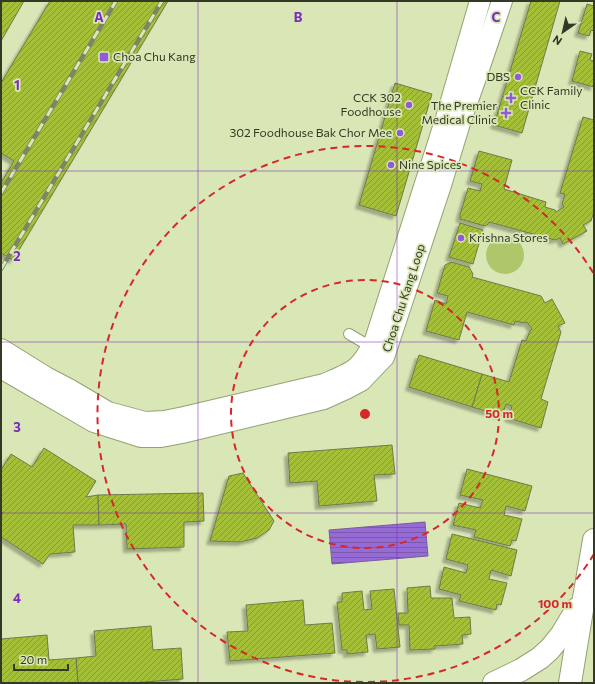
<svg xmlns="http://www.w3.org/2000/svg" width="595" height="684" viewBox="0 0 595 684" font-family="Commissioner,sans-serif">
  <defs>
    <pattern id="water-rules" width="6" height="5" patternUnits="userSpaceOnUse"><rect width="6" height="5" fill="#966bd6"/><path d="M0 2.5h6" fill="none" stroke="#7b59ad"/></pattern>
    <pattern id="building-hatch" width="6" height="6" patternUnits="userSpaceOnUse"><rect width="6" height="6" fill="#a4bf37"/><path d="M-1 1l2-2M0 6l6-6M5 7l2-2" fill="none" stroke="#869c2e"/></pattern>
    <filter id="shadow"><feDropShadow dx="-3.5" dy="3.5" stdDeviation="1" flood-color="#0004"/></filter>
  </defs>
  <rect width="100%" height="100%" fill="#d9e7b6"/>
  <circle fill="#b0c66a" cx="505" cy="255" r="19"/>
  <polygon fill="url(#water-rules)" stroke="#795ca1" points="425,522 428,556 332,564 329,530"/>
  <g fill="url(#building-hatch)" stroke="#6e7a4d" filter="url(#shadow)">
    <polygon points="1,1 24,1 1,41"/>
    <polygon points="50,1 168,1 13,260 1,253 1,183 14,161 1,153 1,83"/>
    <polygon points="531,1 560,1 522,133 494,125"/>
    <polygon points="587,4 594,6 594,31 591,30 589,36 578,33"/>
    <polygon points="580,51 592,54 590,60 594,61 594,87 572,81"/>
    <polygon points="395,83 432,94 396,216 359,205"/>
    <polygon points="583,117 594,120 594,211 591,221 583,225 587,231 563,244 560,238 555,240 489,222 488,224 485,226 460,219 460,215 468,188 480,191 482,184 470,181 479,151 512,160 504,189 546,202 545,207 555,210 556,212 564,207 562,204 565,194 560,193"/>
    <polygon points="460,223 483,230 473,264 449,257"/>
    <polygon points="451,262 469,267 473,274 472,277 541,296 545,303 552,299 565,323 558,326 561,332 541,399 548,402 541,428 508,418 512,406 506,404 502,416 472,407 482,374 509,382 522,340 526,341 530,331 532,329 527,322 525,323 515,321 514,325 467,312 459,340 426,331 435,300 446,304 448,296 437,293 445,265"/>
    <polygon points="419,355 482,374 472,407 409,387"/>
    <polygon points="392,445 395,474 374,475 377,501 319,506 317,481 290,483 288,453"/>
    <polygon points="44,448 96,481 86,497 98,495 99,525 73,525 75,552 50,554 43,564 1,537 1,516 3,513 1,512 1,470 11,454 32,467"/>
    <polygon points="467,469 532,486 525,511 506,506 504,515 522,519 516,541 512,540 510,546 474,537 476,530 453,525 459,503 480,508 483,500 460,495"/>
    <polygon points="243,473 274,521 269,530 257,538 240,542 210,541 229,476"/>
    <polygon points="203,493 204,521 184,522 184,547 127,549 126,524 99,525 98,495"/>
    <polygon points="452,534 517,550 511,576 491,570 489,579 507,583 501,605 497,604 496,610 459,601 461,595 439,589 444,567 466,573 468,565 446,559"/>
    <polygon points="430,586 431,598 452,598 454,618 470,617 471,634 462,635 463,644 435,646 435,649 410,650 409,625 399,625 398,613 408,613 407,588"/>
    <polygon points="394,589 400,647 377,649 375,634 366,635 368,652 347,654 347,650 342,650 337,602 342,602 342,593 362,591 364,610 372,609 370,591"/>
    <polygon points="303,600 305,625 332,623 335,653 230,661 227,632 248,631 246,605"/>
    <polygon points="151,626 153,650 181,648 183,679 132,683 78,683 76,658 96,656 94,631"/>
    <polygon points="47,635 49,660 76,658 78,683 1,683 1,639"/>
  </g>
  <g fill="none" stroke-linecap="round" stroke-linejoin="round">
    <g stroke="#94a173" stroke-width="12">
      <polyline id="lane" points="349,334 366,344 368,353"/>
    </g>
    <g stroke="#94a173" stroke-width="22">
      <g id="street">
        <path d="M1,349L46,377L69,389L108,412L145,422L164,421L184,417L324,384C333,380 352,373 358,366C366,359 370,349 375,340L446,118L480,1"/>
        <polyline points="1,368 94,422 141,437 161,437 182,433 324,399 346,389 361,381 384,357 441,185 460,123 479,69 502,1"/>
      </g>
    </g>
    <g stroke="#94a173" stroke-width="24">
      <g id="secondary">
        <polyline points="494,683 521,670 540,658 550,649 562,634 577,609"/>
        <polyline points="570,683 584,598 594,540"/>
      </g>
    </g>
    <use href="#lane" stroke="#fff" stroke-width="10"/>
    <use href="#street" stroke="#fff" stroke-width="20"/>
    <use href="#secondary" stroke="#fff" stroke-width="22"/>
    <g stroke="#7c8565" stroke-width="4.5">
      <g id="rail">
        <polyline points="1,193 116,1"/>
        <polyline points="1,269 162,1"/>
      </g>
    </g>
    <use href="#rail" stroke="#d9e7b6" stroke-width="3" stroke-dasharray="9" stroke-linecap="butt"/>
  </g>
  <path fill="none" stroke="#7b2cbf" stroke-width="1" stroke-opacity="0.55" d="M198,1V683M397,1V683M1,171H594M1,342H594M1,513H594"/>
  <g fill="none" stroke="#d62828" stroke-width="2" stroke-dasharray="7 5">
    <circle cx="365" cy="414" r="134"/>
    <path d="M594 554A268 268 0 1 1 594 274"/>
  </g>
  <g fill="#8f5cd5" stroke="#d9e7b6" stroke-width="1.5">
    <rect x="99" y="52" width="10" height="10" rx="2"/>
    <circle cx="518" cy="77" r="4"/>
    <path d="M509 92h4v4h4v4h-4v4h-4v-4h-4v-4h4z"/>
    <circle cx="409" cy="105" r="4"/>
    <path d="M504 107h4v4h4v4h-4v4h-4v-4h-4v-4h4z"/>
    <circle cx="400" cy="133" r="4"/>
    <circle cx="391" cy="165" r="4"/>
    <circle cx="461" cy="238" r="4"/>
  </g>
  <g text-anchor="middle" stroke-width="3.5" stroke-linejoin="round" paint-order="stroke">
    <g font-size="12" fill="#343926" stroke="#d9e7b6" text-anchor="start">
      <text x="113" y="61">Choa Chu Kang</text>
      <text x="510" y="81" text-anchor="end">DBS</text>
      <text x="520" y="95">CCK Family<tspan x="520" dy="14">Clinic</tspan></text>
      <text x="401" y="102" text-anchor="end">CCK 302<tspan x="401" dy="14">Foodhouse</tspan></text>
      <text x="497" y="110" text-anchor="end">The Premier<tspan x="497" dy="14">Medical Clinic</tspan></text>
      <text x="392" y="137" text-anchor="end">302 Foodhouse Bak Chor Mee</text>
      <text x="399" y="169">Nine Spices</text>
      <text x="469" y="242">Krishna Stores</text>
    </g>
    <g font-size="12" fill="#343926" stroke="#d9e7b6">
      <text transform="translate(404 298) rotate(-72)" y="4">Choa Chu Kang Loop</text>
    </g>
  </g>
  <g font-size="13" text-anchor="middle" font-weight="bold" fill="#7b2cbf" stroke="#d9e7b6" stroke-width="3.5" stroke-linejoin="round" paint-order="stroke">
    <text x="99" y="22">A</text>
    <text x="298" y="22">B</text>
    <text x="496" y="22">C</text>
    <text x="17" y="90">1</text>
    <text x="17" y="261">2</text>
    <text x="17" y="432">3</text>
    <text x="17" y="603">4</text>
  </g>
  <circle cx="365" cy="414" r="6" fill="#d62828" stroke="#d9e7b6" stroke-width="2"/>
  <g font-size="12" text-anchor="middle" font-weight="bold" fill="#d62828" stroke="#d9e7b6" stroke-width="3.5" stroke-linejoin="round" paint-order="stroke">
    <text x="499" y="418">50 m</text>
    <text x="555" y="608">100 m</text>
  </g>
  <rect width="595" height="684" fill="none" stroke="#343926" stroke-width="4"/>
  <g transform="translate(563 32) rotate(214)" stroke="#d9e7b6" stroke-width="3" paint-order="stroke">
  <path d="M0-3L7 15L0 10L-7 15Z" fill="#343926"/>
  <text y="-6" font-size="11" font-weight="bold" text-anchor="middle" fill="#343926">N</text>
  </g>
  <path d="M14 664v6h54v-6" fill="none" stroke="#343926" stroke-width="2"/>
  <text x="20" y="664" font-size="12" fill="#343926" stroke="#d9e7b6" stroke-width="3" paint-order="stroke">20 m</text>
</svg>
